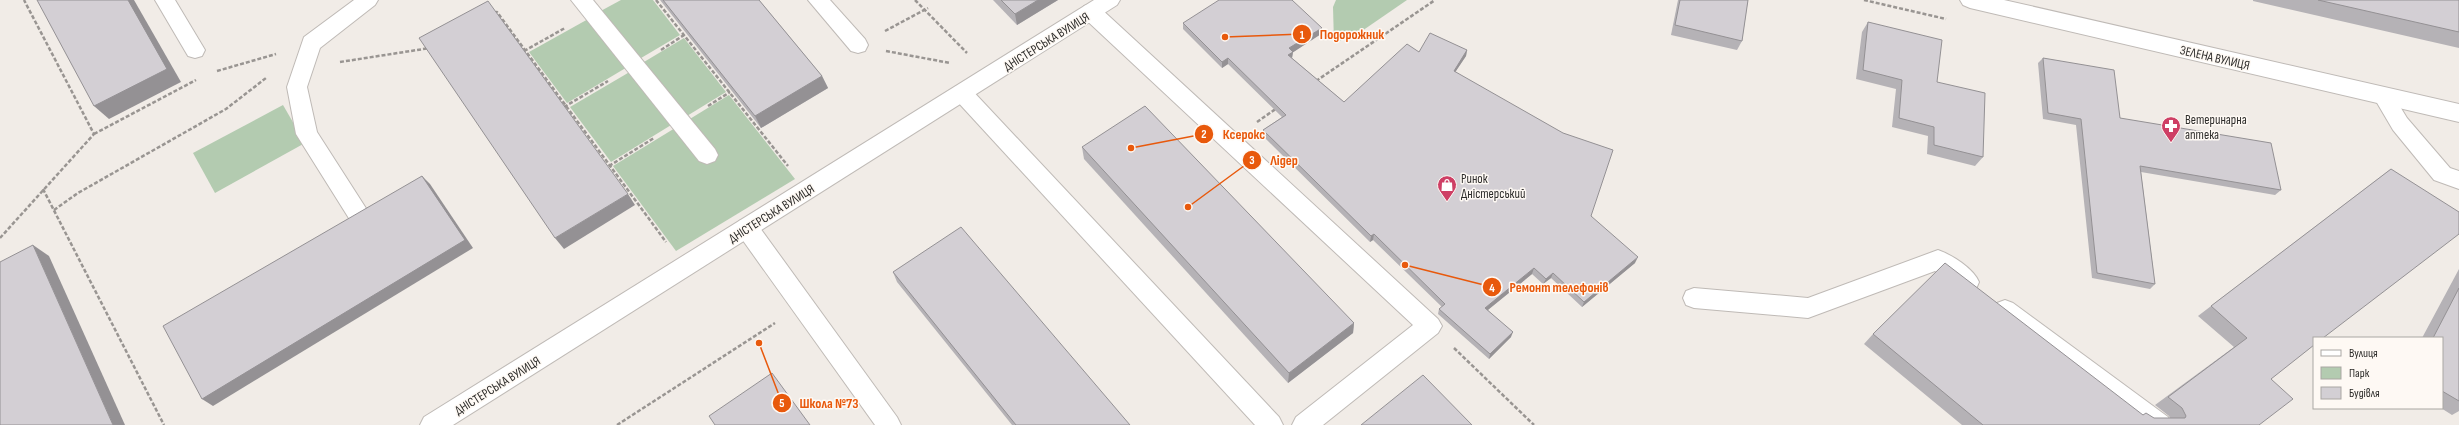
<svg xmlns="http://www.w3.org/2000/svg" width="2459" height="425" viewBox="0 0 2459 425" font-family="'Sofia Sans Condensed',sans-serif">
  <rect width="100%" height="100%" fill="#f1ece7"/>
  <g fill="#b3cbb0">
    <polygon points="621,0 653,0 680,35 636,61 597,13"/>
    <polygon points="1336,0 1407,0 1359,33 1334,43 1333,7"/>
    <polygon points="590,18 629,66 567,103 529,52"/>
    <polygon points="684,38 726,92 682,119 639,65"/>
    <polygon points="633,70 676,122 611,162 570,107"/>
    <polygon points="729,95 795,179 676,251 613,166"/>
    <polygon points="283,105 305,143 215,193 193,153"/>
  </g>
  <g fill="none" stroke-linecap="round" stroke-linejoin="round">
    <g stroke="#bfbab6" stroke-width="2">
      <g id="service">
        <polygon points="155,0 175,0 205,50 202,56 195,58 188,56"/>
        <polygon points="354,0 378,0 375,5 320,48 307,87 317,132 369,213 366,220 358,222 350,220 296,134 287,87 304,37"/>
        <polygon points="571,0 593,0 715,149 718,155 715,161 707,164 699,161"/>
        <polygon points="808,0 830,0 865,39 868,45 865,51 858,53 851,51"/>
        <polygon points="1091,4 1098,6 1438,319 1442,326 1438,333 1323,425 1292,425 1296,417 1413,325 1084,18 1081,12 1084,6"/>
        <polygon points="962,85 969,87 1279,417 1283,425 1255,425 955,99 952,93 955,87"/>
        <polygon points="2383,88 2390,90 2407,118 2450,168 2459,171 2459,189 2434,180 2393,130 2373,96 2376,90"/>
        <polygon points="747,218 755,221 897,417 901,425 875,425 739,235 736,228 739,221"/>
        <path d="M1938,250C1952,255 1973,268 1979,282L1976,289L1968,292L1960,289L1935,271L1808,318L1694,308L1686,305L1683,298L1686,291L1694,288L1808,298Z"/>
        <polygon points="2005,300 2013,303 2168,417 2172,425 2141,425 1997,317 1994,310 1997,303"/>
      </g>
    </g>
    <g stroke="#bfbab6" stroke-width="2">
      <polygon id="tertiary" points="1094,0 1120,0 1117,5 453,425 420,425 424,417"/>
    </g>
    <g stroke="#bfbab6" stroke-width="2">
      <polygon id="primary" points="1960,0 2004,0 2459,104 2459,122 1970,8 1963,5"/>
    </g>
    <g stroke="#999592" stroke-width="2.5" stroke-dasharray="4 2" stroke-linecap="butt">
      <polyline points="656,0 788,166"/>
      <polyline points="915,0 967,53"/>
      <polyline points="1864,0 1946,19"/>
      <polyline points="494,13 497,12 666,242"/>
      <polyline points="885,31 928,8"/>
      <polyline points="661,50 684,35"/>
      <polyline points="524,51 565,28"/>
      <polyline points="886,51 950,63"/>
      <polyline points="340,62 430,48"/>
      <polyline points="217,71 276,54"/>
      <polyline points="1316,81 1435,0"/>
      <polyline points="708,106 730,92"/>
      <polyline points="564,107 608,81"/>
      <polyline points="1257,122 1277,108"/>
      <polyline points="94,134 196,80"/>
      <polyline points="609,166 654,138"/>
      <polyline points="43,189 164,425"/>
      <polyline points="54,210 78,193 226,109 266,78"/>
      <polyline points="0,238 94,134 24,0"/>
      <polyline points="1454,348 1534,425"/>
      <polyline points="617,425 775,323"/>
    </g>
    <use href="#service" fill="#fff" fill-rule="evenodd"/>
    <use href="#tertiary" fill="#fff" fill-rule="evenodd"/>
    <use href="#primary" fill="#fff" fill-rule="evenodd"/>
  </g>
  <g fill="#b5b2b6">
    <polygon points="660,0 759,0 822,76 828,88 761,128"/>
    <polygon points="993,0 1058,0 1017,25"/>
    <polygon points="1678,0 1748,0 1742,41 1737,50 1671,35"/>
    <polygon points="2253,0 2459,0 2459,48 2253,1"/>
    <polygon points="1868,22 1937,82 1983,157 1975,166 1927,154 1928,136 1892,127 1896,89 1856,79 1862,32"/>
    <polygon points="1183,23 1321,34 1293,52 1292,58 1344,102 1419,52 1467,50 1466,56 1455,72 1635,263 1582,307 1551,278 1543,284 1532,274 1488,310 1511,337 1489,359 1438,314 1439,309 1442,307 1373,240 1370,242 1263,136 1263,130 1282,117 1228,64 1222,68 1183,29"/>
    <polygon points="2043,58 2120,118 2281,190 2275,195 2141,172 2155,284 2150,289 2092,278 2076,125 2043,119 2038,63"/>
    <polygon points="1082,147 1354,323 1353,333 1288,383 1084,159"/>
    <polygon points="2391,169 2271,379 2259,425 1962,425 1864,344 1873,334 2142,415 2154,418 2170,418 2169,416 2155,405 2234,347 2198,316"/>
    <polygon points="2459,269 2459,411 2452,415 2441,408 2442,408 2442,338 2422,338"/>
    <polygon points="893,272 1130,425 1012,425 897,282"/>
  </g>
  <g fill="#949194">
    <polygon points="128,0 134,0 181,82 109,119 94,106"/>
    <polygon points="1038,0 1058,0 1017,25 1015,14"/>
    <polygon points="1322,28 1321,34 1289,55 1289,48"/>
    <polygon points="1467,50 1466,56 1452,77 1454,71"/>
    <polygon points="1293,52 1292,58 1288,55"/>
    <polygon points="1228,58 1228,64 1222,68 1222,62"/>
    <polygon points="822,76 828,88 761,128 755,116"/>
    <polygon points="422,176 430,184 473,248 213,406 202,399"/>
    <polygon points="628,194 635,205 564,249 555,238"/>
    <polygon points="1374,234 1373,240 1370,242 1371,236"/>
    <polygon points="33,245 49,256 125,425 113,425"/>
    <polygon points="1638,257 1635,263 1582,307 1584,302"/>
    <polygon points="1534,268 1532,274 1484,313 1485,308"/>
    <polygon points="1553,273 1551,278 1543,284 1546,279"/>
    <polygon points="1354,323 1353,333 1288,383 1289,373"/>
    <polygon points="1513,332 1511,337 1489,359 1490,354"/>
  </g>
  <g fill="#d3cfd4" stroke="#949194">
    <polygon points="37,0 128,0 167,69 94,106"/>
    <polygon points="663,0 759,0 822,76 755,116"/>
    <polygon points="1001,0 1038,0 1015,14"/>
    <polygon points="1219,0 1292,0 1322,28 1289,48 1293,52 1288,55 1344,102 1407,44 1419,52 1430,33 1467,50 1454,71 1563,133 1613,150 1591,216 1638,257 1584,302 1553,273 1546,279 1534,268 1485,308 1513,332 1490,354 1439,309 1445,304 1374,234 1371,236 1263,130 1286,115 1228,58 1222,62 1183,23"/>
    <polygon points="1680,0 1748,0 1742,41 1675,25"/>
    <polygon points="2318,0 2459,0 2459,32"/>
    <polygon points="488,1 628,194 555,238 419,38"/>
    <polygon points="1868,22 1942,40 1937,82 1985,93 1983,157 1934,145 1934,127 1899,118 1902,80 1863,70"/>
    <polygon points="2043,58 2114,70 2120,118 2271,143 2281,190 2140,166 2155,284 2097,273 2081,119 2048,113"/>
    <polygon points="1145,106 1354,323 1289,373 1082,147"/>
    <polygon points="2391,169 2459,212 2459,234 2323,338 2314,338 2314,345 2271,379 2293,399 2259,425 1983,425 1873,334 1945,263 2143,415 2146,413 2154,418 2185,418 2186,416 2182,408 2168,397 2247,338 2211,306"/>
    <polygon points="422,176 465,240 202,399 163,326"/>
    <polygon points="961,227 1130,425 1016,425 893,272"/>
    <polygon points="33,245 113,425 0,425 0,262"/>
    <polygon points="2459,288 2459,401 2442,391 2442,338 2433,338"/>
    <polygon points="772,373 810,425 715,425 709,416"/>
    <polygon points="1423,375 1472,425 1361,425"/>
  </g>
  <defs>
    <g id="pharmacy-pin" transform="scale(1)"><path d="M0 17L-7.5 6A9.5 9.5 0 1 1 7.5 6Z" fill="#ce3f65" stroke="#fef9f4"/><path d="M-2-6h4v4h4v4h-4v4h-4v-4h-4v-4h4Z" fill="#fff"/></g>
    <g id="shop-pin" transform="scale(1)"><path d="M0 17L-7.5 6A9.5 9.5 0 1 1 7.5 6Z" fill="#ce3f65" stroke="#fef9f4"/><path d="M-5-2.5h2.3a2.7 3.5 0 0 1 5.4 0H5L5.5 6h-11ZM-1.5-2.5h3a1.5 2.3 0 0 0-3 0Z" fill="#fff"/></g>
  </defs>
  <g fill-rule="evenodd">
    <use href="#pharmacy-pin" x="2171" y="126"/>
    <use href="#shop-pin" x="1447" y="185"/>
  </g>
  <g text-anchor="middle" stroke-width="3" stroke-linejoin="round" paint-order="stroke">
    <g font-size="13" fill="#2d2c2a" stroke="#fef9f4">
      <text transform="translate(1046 41) rotate(-32)" y="5">ДНІСТЕРСЬКА ВУЛИЦЯ</text>
      <text transform="translate(2215 57) rotate(13)" y="5">ЗЕЛЕНА ВУЛИЦЯ</text>
      <text transform="translate(771 213) rotate(-32)" y="5">ДНІСТЕРСЬКА ВУЛИЦЯ</text>
      <text transform="translate(497 385) rotate(-32)" y="5">ДНІСТЕРСЬКА ВУЛИЦЯ</text>
    </g>
    <g font-size="13" fill="#2d2c2a" stroke="#fef9f4" text-anchor="start">
      <text x="2185" y="124">Ветеринарна<tspan x="2185" dy="15">аптека</tspan></text>
      <text x="1461" y="183">Ринок<tspan x="1461" dy="15">Дністерський</tspan></text>
    </g>
  </g>
  <path fill="none" stroke="#e8590c" stroke-width="1.5" d="M1225 37L1302 34M1131 148L1204 134M1188 207L1252 160M1405 265L1492 287M759 343L782 403"/>
  <g fill="#e8590c" stroke="#fef9f4" stroke-width="1.5">
    <circle cx="1225" cy="37" r="4"/>
    <circle cx="1131" cy="148" r="4"/>
    <circle cx="1188" cy="207" r="4"/>
    <circle cx="1405" cy="265" r="4"/>
    <circle cx="759" cy="343" r="4"/>
    <circle cx="1302" cy="34" r="10"/>
    <circle cx="1204" cy="134" r="10"/>
    <circle cx="1252" cy="160" r="10"/>
    <circle cx="1492" cy="287" r="10"/>
    <circle cx="782" cy="403" r="10"/>
  </g>
  <g font-size="12" text-anchor="middle" font-weight="bold" fill="#fff">
    <text x="1302" y="39">1</text>
    <text x="1204" y="138">2</text>
    <text x="1252" y="164">3</text>
    <text x="1492" y="292">4</text>
    <text x="782" y="407">5</text>
  </g>
  <g font-size="14" text-anchor="middle" font-weight="bold" fill="#e8590c" stroke="#fef9f4" stroke-width="3" stroke-linejoin="round" paint-order="stroke">
    <text x="1352" y="39">Подорожник</text>
    <text x="1244" y="139">Ксерокс</text>
    <text x="1284" y="165">Лідер</text>
    <text x="1559" y="292">Ремонт телефонів</text>
    <text x="829" y="408">Школа №73</text>
  </g>
  <rect x="2313" y="337" width="130" height="72" fill="#fef9f4" stroke="#aaa7a3"/>
  <rect x="2321" y="350" width="20" height="6" fill="#ffffff" stroke="#aaa7a3"/>
  <text x="2349" y="357" font-size="12" fill="#2d2c2a">Вулиця</text>
  <rect x="2321" y="367" width="20" height="12" fill="#b3cbb0" stroke="#aaa7a3"/>
  <text x="2349" y="377" font-size="12" fill="#2d2c2a">Парк</text>
  <rect x="2321" y="387" width="20" height="12" fill="#d3cfd4" stroke="#aaa7a3"/>
  <text x="2349" y="397" font-size="12" fill="#2d2c2a">Будівля</text>
</svg>
